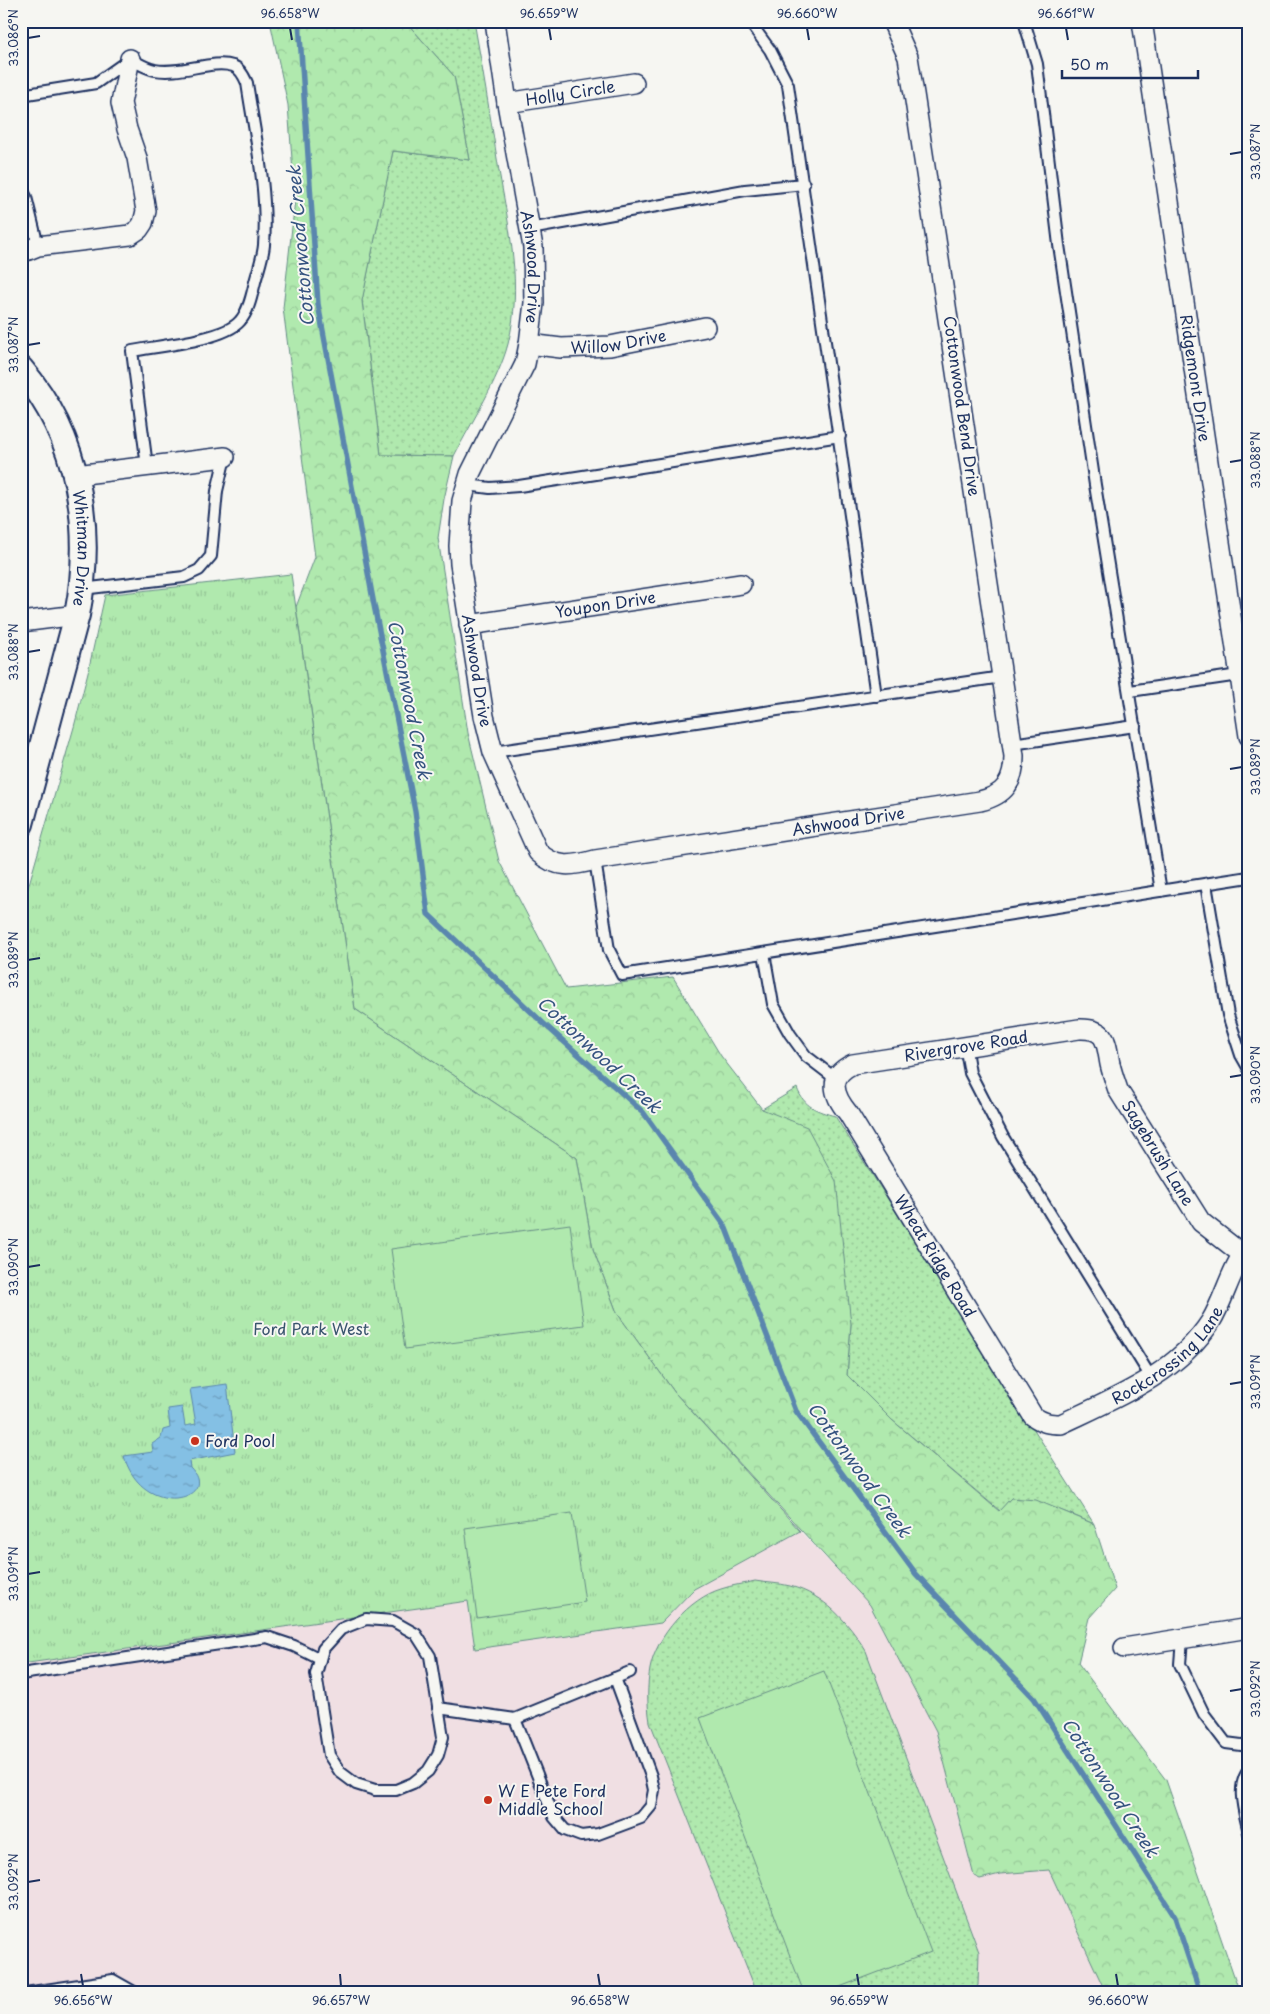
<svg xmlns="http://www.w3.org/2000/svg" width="1270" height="2014" viewBox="0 0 1270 2014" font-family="'Playpen Sans',sans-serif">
  <defs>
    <pattern id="grass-dots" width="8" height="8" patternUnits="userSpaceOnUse" patternTransform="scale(1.25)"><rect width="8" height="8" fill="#b0e9ae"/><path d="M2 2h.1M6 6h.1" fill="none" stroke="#97c898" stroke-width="1.8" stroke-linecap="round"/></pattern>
    <pattern id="forest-crowns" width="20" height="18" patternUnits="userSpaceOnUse" patternTransform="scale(1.25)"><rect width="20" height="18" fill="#b0e9ae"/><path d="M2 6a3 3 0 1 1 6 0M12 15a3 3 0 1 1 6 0" fill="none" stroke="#97c898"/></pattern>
    <pattern id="park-tufts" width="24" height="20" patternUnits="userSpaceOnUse" patternTransform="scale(1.25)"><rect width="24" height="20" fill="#b0e9ae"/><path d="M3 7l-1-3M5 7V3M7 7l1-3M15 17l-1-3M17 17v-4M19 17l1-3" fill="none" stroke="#97c898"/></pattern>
    <pattern id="water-ripples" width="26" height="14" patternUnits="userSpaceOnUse" patternTransform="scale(1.25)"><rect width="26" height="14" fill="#84c0e4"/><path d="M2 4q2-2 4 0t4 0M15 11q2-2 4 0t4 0" fill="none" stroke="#6b9cbc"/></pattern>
  </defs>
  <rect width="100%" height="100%" fill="#f6f6f2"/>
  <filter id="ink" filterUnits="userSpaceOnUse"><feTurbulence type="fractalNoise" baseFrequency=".02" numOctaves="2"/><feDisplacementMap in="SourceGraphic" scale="10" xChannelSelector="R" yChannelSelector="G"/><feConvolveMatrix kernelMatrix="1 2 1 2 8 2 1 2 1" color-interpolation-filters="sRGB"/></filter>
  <g filter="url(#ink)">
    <polygon fill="#f0dfe3" points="800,1531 870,1605 936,1731 974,1876 980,1879 1000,1874 1049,1869 1106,1993 21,1993 21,1664 468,1601 475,1649 661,1623 694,1589"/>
    <g fill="url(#grass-dots)" stroke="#668c86">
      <path d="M405,21H474C483,71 491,121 499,171C509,228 523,286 508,344C498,381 472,421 454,456L381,455L362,300L393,151L470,160L454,76Z"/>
      <path d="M797,1088C804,1107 817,1111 835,1116L1094,1524C1066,1512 1043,1502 1011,1498L1000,1511L892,1420L847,1375L851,1324L762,1109Z"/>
      <path d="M755,1581C766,1583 779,1583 790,1586C825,1595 848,1622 866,1651L979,1952L978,1985L975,1993H757L650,1722C647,1704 647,1686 650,1669C656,1636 690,1598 721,1589C732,1585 744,1584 755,1581Z"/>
    </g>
    <polygon fill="url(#forest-crowns)" stroke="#668c86" points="270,21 405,21 454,76 470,160 393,151 362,301 381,455 454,456 444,499 438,538 468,733 499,861 566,989 673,977 721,1056 762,1109 807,1127 836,1181 851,1324 847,1375 892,1420 999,1511 1011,1498 1036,1500 1094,1524 1115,1589 1089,1618 1078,1663 1166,1780 1240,1993 1106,1993 1049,1870 1000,1874 980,1879 974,1876 936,1731 870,1605 675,1393 617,1313 593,1249 577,1158 355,1009 296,607 315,557 283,308 295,200 288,105"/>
    <polygon fill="url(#park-tufts)" stroke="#668c86" points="291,574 355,1009 577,1158 593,1249 617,1313 675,1393 800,1531 694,1589 661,1623 475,1649 468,1601 21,1664 21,912 74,727 88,672 105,595"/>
    <g fill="#b0e9ae" stroke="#668c86">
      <polygon points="570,1224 584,1325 405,1349 391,1249"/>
      <polygon points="572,1513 585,1602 477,1618 465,1528"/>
      <polygon points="824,1671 931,1952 824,1993 804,1993 700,1718"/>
    </g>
    <path fill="url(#water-ripples)" stroke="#5a86ae" d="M227,1384L235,1452L189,1461L190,1468C222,1499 143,1521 124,1456L153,1452L152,1444L161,1438L163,1430L170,1428L168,1409L182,1407L185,1426L196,1424L190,1389Z"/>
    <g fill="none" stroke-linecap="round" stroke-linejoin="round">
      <polyline stroke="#5a86ae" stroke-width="5.5" points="299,21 318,304 374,605 415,811 428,914 543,1023 643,1112 725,1226 796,1411 916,1574 1034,1698 1175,1917 1200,1993"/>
      <g stroke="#1b2f5e" stroke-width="14">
        <g id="service">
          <polyline points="749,21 770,50 788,85 876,696"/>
          <polyline points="1024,21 1037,64 1059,245 1095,485 1161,891"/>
          <path d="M21,95L96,83L130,59C138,63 147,69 155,70C180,75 213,59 233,66C240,68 244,76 247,83C255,136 268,191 264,245C263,257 258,270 255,282C252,294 249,311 240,321C224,340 158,346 132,351L147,466"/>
          <polyline points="21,187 26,197 38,246"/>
          <polyline points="530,229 745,190 804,184"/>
          <polyline points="467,485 490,488 519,486 840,436"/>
          <polyline points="82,589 184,577 199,570 211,556 217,491 225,457"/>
          <polyline points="1130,691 1239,675"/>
          <polyline points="1012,744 1135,726"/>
          <polyline points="493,752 1002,677"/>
          <polyline points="21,753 40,758"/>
          <polyline points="595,860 609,950 622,975 1249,877"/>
          <polyline points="1206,884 1228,1015 1241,1055 1249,1069"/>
          <polyline points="764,953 773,1004 790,1034 806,1056 836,1079"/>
          <polyline points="965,1045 970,1073 1003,1137 1152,1379"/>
          <polygon points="366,1619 393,1621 416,1634 430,1656 443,1737 438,1755 428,1771 413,1783 396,1790 375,1790 356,1784 340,1772 329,1755 316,1674 323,1649 341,1629"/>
          <polyline points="1182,1639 1180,1664 1204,1714 1226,1743 1249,1746"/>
          <polyline points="21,1674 267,1637 294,1646 320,1659"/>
          <polyline points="438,1708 515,1719 630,1672"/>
          <polyline points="515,1719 554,1817 565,1830 581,1836 598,1834 641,1818 651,1806 654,1790 651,1776 615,1678"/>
          <path d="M1249,1770C1235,1787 1245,1813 1249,1833"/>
          <polyline points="25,1993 113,1980 136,1993"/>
        </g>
      </g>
      <g stroke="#1b2f5e" stroke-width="22">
        <g id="minor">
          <path id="s1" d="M495,21L507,103L533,247L534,303L529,344L525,364L470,474L462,501L459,546L460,564L484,716L493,752L538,852C556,869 573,866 595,860L980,801C1005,795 1014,782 1014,756L914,94L908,57L892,21"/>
          <path id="s2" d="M1142,21L1249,736"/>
          <path id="s3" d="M507,103L634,83"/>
          <polyline points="21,253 38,246 130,235 139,229 143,223 146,211 137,158 127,129 121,103 130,59"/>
          <path id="s4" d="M529,344L561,348L610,346L705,327"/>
          <polyline points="76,475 225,457"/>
          <polyline points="21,622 77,615"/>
          <path id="s5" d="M469,625L741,584"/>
          <path id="s6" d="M1242,1254L1201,1222L1118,1090C1115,1081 1112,1073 1110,1064C1106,1042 1107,1028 1079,1029L853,1064C827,1076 833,1095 848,1113L1033,1416C1043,1423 1049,1424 1061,1424C1116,1398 1177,1374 1211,1321C1225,1298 1231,1267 1249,1246"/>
          <polyline points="1124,1648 1249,1628"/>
        </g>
      </g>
      <g stroke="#1b2f5e" stroke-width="28">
        <g id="tertiary">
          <path id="s7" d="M21,369C80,438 94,529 77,615L21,824"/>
        </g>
      </g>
      <use href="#service" stroke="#f6f6f2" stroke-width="10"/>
      <use href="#minor" stroke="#f6f6f2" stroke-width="19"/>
      <use href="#tertiary" stroke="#f6f6f2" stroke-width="24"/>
    </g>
  </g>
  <path fill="none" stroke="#1b2f5e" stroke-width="2" d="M290,28L292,40M549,28L551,40M807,28L809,40M1066,28L1068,40M28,38L40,36M1230,154L1242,152M28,345L40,343M1230,462L1242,460M28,652L40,650M1230,769L1242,767M28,960L40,958M1230,1077L1242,1075M28,1267L40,1265M1230,1384L1242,1382M28,1574L40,1572M1230,1691L1242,1689M28,1882L40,1880M81,1974L83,1986M340,1974L341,1986M598,1974L600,1986M857,1974L859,1986M1116,1974L1118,1986"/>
  <g fill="#c8321e" stroke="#f6f6f2" stroke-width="2">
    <circle cx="195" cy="1441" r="5"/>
    <circle cx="488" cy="1800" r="5"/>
  </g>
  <g text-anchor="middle" stroke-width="4" stroke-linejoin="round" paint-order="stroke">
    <g font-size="16" fill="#1b2f5e" stroke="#f6f6f2">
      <text dy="6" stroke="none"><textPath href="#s3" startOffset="64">Holly Circle</textPath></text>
      <text dy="6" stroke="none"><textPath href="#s1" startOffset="249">Ashwood Drive</textPath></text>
      <text dy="6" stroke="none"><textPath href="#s4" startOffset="90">Willow Drive</textPath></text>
      <text dy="6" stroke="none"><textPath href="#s2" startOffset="361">Ridgemont Drive</textPath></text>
      <text transform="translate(962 406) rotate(82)" y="6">Cottonwood Bend Drive</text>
      <text dy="6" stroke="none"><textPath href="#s7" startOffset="194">Whitman Drive</textPath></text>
      <text dy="6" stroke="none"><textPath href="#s5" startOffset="138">Youpon Drive</textPath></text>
      <text dy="6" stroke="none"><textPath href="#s1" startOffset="669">Ashwood Drive</textPath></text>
      <text dy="6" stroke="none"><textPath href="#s1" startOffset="1179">Ashwood Drive</textPath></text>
      <text transform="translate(966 1046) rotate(-9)" y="6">Rivergrove Road</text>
      <text transform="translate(1158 1153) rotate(58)" y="6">Sagebrush Lane</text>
      <text dy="6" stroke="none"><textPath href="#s6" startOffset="746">Wheat Ridge Road</textPath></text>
      <text dy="6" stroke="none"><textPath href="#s6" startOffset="1092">Rockcrossing Lane</textPath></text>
    </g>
    <g font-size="16" fill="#39546e" stroke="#f6f6f2">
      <text x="311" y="1335">Ford Park West</text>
    </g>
    <g font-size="16" fill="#1b2f5e" stroke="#f6f6f2" text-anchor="start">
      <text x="205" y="1447">Ford Pool</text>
      <text x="498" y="1797">W E Pete Ford<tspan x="498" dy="18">Middle School</tspan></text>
    </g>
    <g font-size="18" font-style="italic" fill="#355380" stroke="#f6f6f2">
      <text transform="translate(301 246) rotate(-95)" y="6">Cottonwood Creek</text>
      <text transform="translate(409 700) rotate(79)" y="6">Cottonwood Creek</text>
      <text transform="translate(599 1055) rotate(43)" y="6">Cottonwood Creek</text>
      <text transform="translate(859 1470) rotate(54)" y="6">Cottonwood Creek</text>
      <text transform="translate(1110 1788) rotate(57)" y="6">Cottonwood Creek</text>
    </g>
  </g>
  <rect width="1270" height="2014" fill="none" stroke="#f6f6f2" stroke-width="55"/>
  <path d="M1062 70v8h136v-8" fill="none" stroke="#1b2f5e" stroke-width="2.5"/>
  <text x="1070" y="70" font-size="15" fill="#1b2f5e" stroke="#f6f6f2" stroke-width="4" paint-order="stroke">50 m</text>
  <rect x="28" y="28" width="1214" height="1958" fill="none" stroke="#1b2f5e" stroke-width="2"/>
  <g font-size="12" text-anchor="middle" fill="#1b2f5e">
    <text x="290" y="18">96.658°W</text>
    <text x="549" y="18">96.659°W</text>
    <text x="807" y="18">96.660°W</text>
    <text x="1066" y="18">96.661°W</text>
    <text transform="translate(14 38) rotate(-90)" y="4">33.086°N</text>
    <text transform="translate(1256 152) rotate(-90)" y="4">33.087°N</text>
    <text transform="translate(14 345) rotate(-90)" y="4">33.087°N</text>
    <text transform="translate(1256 460) rotate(-90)" y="4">33.088°N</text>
    <text transform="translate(14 652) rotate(-90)" y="4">33.088°N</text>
    <text transform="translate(1256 767) rotate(-90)" y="4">33.089°N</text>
    <text transform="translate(14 960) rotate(-90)" y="4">33.089°N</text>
    <text transform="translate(1256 1075) rotate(-90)" y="4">33.090°N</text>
    <text transform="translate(14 1267) rotate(-90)" y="4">33.090°N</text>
    <text transform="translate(1256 1382) rotate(-90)" y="4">33.091°N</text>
    <text transform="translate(14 1574) rotate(-90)" y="4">33.091°N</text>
    <text transform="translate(1256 1689) rotate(-90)" y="4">33.092°N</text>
    <text transform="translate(14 1882) rotate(-90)" y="4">33.092°N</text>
    <text x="83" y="2005">96.656°W</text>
    <text x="341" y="2005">96.657°W</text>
    <text x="600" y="2005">96.658°W</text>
    <text x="859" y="2005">96.659°W</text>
    <text x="1118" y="2005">96.660°W</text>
  </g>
</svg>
